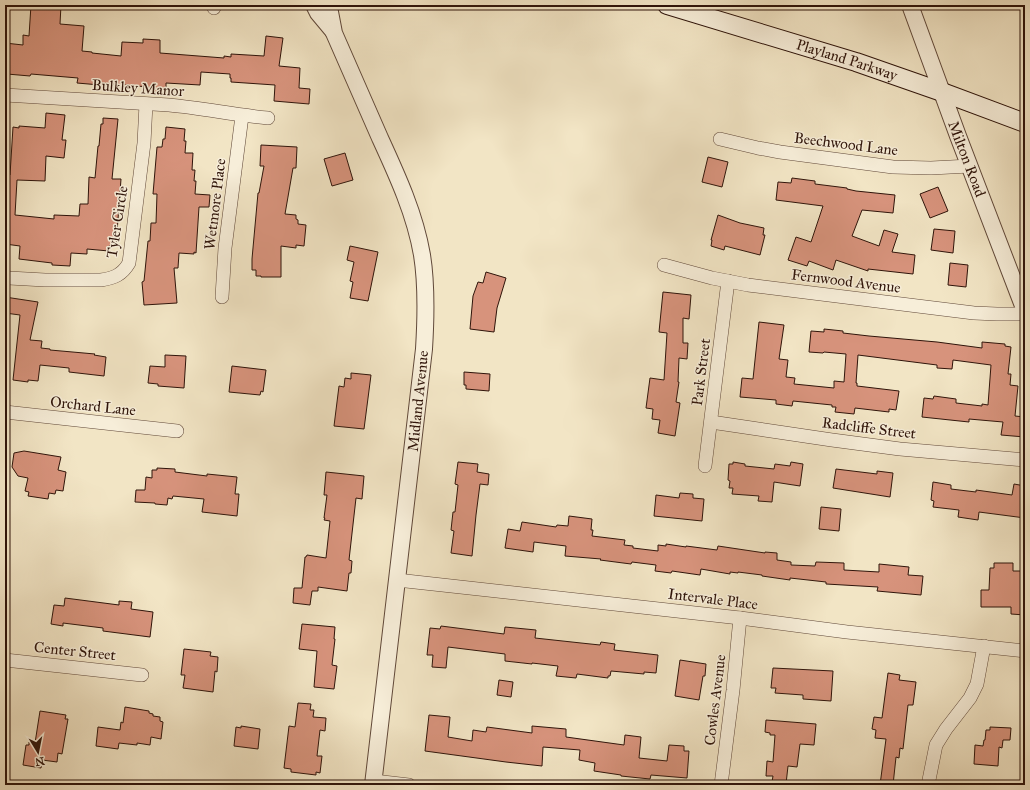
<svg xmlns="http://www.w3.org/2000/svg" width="1030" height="790" viewBox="0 0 1030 790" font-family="'IM FELL Great Primer',serif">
  <rect width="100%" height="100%" fill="#f2e5c5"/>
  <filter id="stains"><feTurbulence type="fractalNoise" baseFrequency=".005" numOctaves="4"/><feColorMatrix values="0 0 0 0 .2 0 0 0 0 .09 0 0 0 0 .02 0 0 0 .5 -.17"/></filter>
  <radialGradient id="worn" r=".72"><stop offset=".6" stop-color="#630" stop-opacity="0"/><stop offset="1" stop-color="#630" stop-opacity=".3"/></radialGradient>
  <g fill="#d7937c" stroke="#2f140a">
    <polygon points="31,5 61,5 60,24 84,26 82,51 92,52 92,53 121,56 122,42 143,43 143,39 160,40 160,53 224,58 224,56 231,57 231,54 264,56 266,36 283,38 279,66 300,68 299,88 310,89 309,104 274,101 275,85 231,82 231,78 230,78 230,74 201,72 200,85 166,83 166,93 149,92 149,87 100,83 100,85 77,83 78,78 31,74 30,76 7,74 7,72 5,72 5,43 23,45 23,35 29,36"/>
    <polygon points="46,113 65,115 62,140 66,140 64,158 46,156 45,181 17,180 15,215 54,219 54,215 79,216 80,204 88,204 89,177 95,178 98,146 99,146 101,124 103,124 103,118 118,119 112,179 121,179 116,246 110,245 109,251 87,249 87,254 71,253 70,266 52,265 52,263 19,259 20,246 5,244 5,175 10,175 13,127 19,128 19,126 45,128"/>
    <polygon points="166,127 185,129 184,141 186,141 185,153 193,153 192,170 195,170 194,181 196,181 195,194 210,195 209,207 199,207 196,253 194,252 194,254 179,253 178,268 174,268 177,303 144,305 142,282 144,281 148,241 150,241 151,223 156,223 157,194 153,194 157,147 162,147 163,139 165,139"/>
    <polygon points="261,145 297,147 296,168 293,168 285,214 296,215 296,219 298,220 298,224 306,225 304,246 296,245 296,248 281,246 281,277 261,277 261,276 256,276 256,270 252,270 252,259 258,193 259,193 264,166 260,166"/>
    <polygon points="345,153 353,180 332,186 324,159"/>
    <polygon points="708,157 728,162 722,187 702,182"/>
    <polygon points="792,178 815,181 815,184 847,188 847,189 856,191 895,195 893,213 862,210 852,236 879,246 884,230 898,234 892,252 915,255 913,274 868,269 868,271 836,260 833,270 809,261 807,266 788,260 796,237 811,242 823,206 776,200 778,182 791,183"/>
    <polygon points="938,187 948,211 930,218 920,194"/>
    <polygon points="718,215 740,223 764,228 763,235 765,235 760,255 725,246 724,250 711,246 712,240 711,240"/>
    <polygon points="934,229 955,231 953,253 931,250"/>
    <polygon points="350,246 378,252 368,301 350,298 353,282 350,281 354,262 347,260"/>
    <polygon points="950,263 968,265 966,287 948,285"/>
    <polygon points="486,272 506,278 497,308 494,332 470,329 473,296 478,282 483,283"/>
    <polygon points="663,292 691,295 689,319 683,318 683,343 688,343 687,359 679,358 678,382 679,382 676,402 680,403 675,436 658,433 660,420 652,419 653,409 646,408 650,378 664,380 667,333 659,332"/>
    <polygon points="5,297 38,302 30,340 42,341 41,348 50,349 50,350 95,354 94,355 106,357 104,376 69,372 69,368 40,365 38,381 28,380 28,382 13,380 20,315 5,313"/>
    <polygon points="759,322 784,325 779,359 788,360 786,377 795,378 794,384 834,388 834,381 844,382 846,354 824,352 823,353 809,352 811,331 824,332 824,329 843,331 843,333 869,336 937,342 982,348 982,342 1005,344 1005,346 1011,347 1008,374 1011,374 1010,385 1018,386 1015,416 1025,417 1025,437 1001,435 1003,422 969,419 969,422 922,417 924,398 933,399 934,396 956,399 956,403 982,406 982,404 988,405 991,365 953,360 952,369 937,368 937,365 858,355 856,383 857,383 857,386 899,391 896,410 889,409 889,412 855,408 854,414 835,412 836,407 832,407 832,405 793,401 792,406 776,404 776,400 740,397 742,378 753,379"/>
    <polygon points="165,355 186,356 184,388 158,386 158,384 148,383 150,366 165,367"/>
    <polygon points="232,366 266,370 263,392 261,391 260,395 229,392"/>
    <polygon points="464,372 490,374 489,391 466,389 466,385 464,385"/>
    <polygon points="351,373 371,375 364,429 334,426 339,386 344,387 345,378 351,379"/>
    <polygon points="24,451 61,457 58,470 66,472 63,491 56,490 55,494 49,493 48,499 28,496 29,492 25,491 28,478 18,476 12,467 14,453"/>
    <polygon points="458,462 478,464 477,472 489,474 488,485 480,484 476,515 472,556 451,553 454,531 451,530 453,512 455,512 458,485 455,484"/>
    <polygon points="733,462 745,464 745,466 774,469 775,464 790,466 791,462 803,464 800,486 774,482 772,502 758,501 759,496 732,494 733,488 729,488 730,481 728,480 729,464 733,464"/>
    <polygon points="157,468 175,469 175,472 207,476 207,474 237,477 235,494 239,494 237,516 202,512 204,499 173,496 172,499 168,498 167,505 155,504 155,503 135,502 136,490 145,490 146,477 152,478 152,470 157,470"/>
    <polygon points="836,469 877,474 877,471 893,473 890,497 833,488"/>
    <polygon points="326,472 364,476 362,499 356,498 349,560 352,561 351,573 349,573 347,591 318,587 318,591 312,591 310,605 293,603 294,588 302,588 305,557 306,557 307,555 326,558 330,521 324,520 325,518 324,518 327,495 324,495"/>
    <polygon points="933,482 951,485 951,489 976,492 976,490 1012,495 1014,484 1025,486 1025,518 979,512 978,520 958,517 959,510 933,507 934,501 931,500"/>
    <polygon points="680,493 693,494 693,498 704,499 702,521 654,516 656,495 679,498"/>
    <polygon points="821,507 841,509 839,531 819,529"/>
    <polygon points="569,516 592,519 591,530 593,530 592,536 625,540 624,545 633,546 633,548 658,551 658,545 666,546 666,544 686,547 686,546 717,550 718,546 765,553 765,552 777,553 777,560 791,562 791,565 815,566 816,562 844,563 844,570 879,572 879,564 909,567 908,575 923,576 921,595 877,591 878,587 826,584 826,582 790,578 790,580 762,576 762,575 738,572 738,573 730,572 730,574 701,569 700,575 672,571 671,573 655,571 656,565 632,562 631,564 600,560 601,559 565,556 566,546 534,542 533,552 505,548 508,529 520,531 522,522 556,527 557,525 568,526"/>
    <polygon points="994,563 1013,563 1013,571 1025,571 1025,615 1011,614 1011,607 981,607 981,590 989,590 990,568 994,568"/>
    <polygon points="65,598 119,605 119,601 132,602 131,609 153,612 150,637 103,631 103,628 63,623 63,626 51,624 54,605 64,606"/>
    <polygon points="302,624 335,627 334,639 335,639 332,665 337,666 334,689 314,687 317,651 299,649"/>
    <polygon points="441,626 504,634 505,627 536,630 535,638 581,643 600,645 601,642 615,644 614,650 658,655 656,673 644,672 644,674 611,671 610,676 608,676 608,678 577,674 576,678 556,676 558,666 532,663 532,664 505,661 505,654 448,647 446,668 432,667 433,655 427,655 430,628 440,629"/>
    <polygon points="184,649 211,652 210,656 218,657 217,672 215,671 213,692 183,688 185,675 181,675"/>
    <polygon points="680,660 706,664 705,676 703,676 699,700 675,696"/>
    <polygon points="773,668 833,671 831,701 803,699 803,695 775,693 776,688 771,688"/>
    <polygon points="888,673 900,675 899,680 916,682 913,705 908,705 903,749 900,748 899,758 896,757 893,785 880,785 886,739 875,738 876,730 872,729 874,717 882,718"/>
    <polygon points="499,680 513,682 511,697 497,695"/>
    <polygon points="298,703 311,704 310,710 314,710 313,717 326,718 325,731 320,730 317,756 322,756 320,773 316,772 316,775 291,772 291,769 284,768 289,726 295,727"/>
    <polygon points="125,707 149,711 149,713 153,714 153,716 160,717 160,721 163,722 161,739 151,737 150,745 137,743 137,745 119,743 118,749 96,746 98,727 120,730 121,722 123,723"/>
    <polygon points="40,711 66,715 65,719 68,719 62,754 58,753 57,762 42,760 41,768 23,765 26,745 29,745 29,742 35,743"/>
    <polygon points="429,715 450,717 448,737 472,741 473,730 486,732 487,727 532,733 532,726 566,729 566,737 624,745 625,735 641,737 639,758 667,761 669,745 684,746 684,751 689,751 687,778 651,775 650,779 621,776 621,775 594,771 595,763 579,760 580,750 543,747 542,766 506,762 425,751"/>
    <polygon points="766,720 816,724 814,745 800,744 797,767 788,766 786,784 772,782 773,776 766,776 767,761 773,762 775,735 770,735 770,733 765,732"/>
    <polygon points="241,726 260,729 258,749 234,746 236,727 241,728"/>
    <polygon points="990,727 1011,728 1010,740 1003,740 1002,748 999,747 998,766 974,764 975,745 983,746 984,740 985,740 986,730 990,730"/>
  </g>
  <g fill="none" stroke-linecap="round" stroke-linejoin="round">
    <g stroke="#604839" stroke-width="14">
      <g id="minor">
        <polyline points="214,8 215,5"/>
        <path d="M5,95L169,105C202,108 235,115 268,118"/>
        <polyline points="720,139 758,148 780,152 893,167 931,168 970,166"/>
        <polyline points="664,265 712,278 748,285 974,313 997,314 1025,314"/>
        <path d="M5,276L9,278L45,280H101C114,278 122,275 129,263L144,143L146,104"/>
        <polyline points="222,297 225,248 242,116"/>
        <polyline points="5,412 177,431"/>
        <polyline points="711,422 832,440 900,449 1025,460"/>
        <polyline points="705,466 728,281"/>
        <polyline points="397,580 740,618 847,632 1025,651"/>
        <polyline points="5,660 142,675"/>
        <polyline points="374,781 409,785"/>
        <polyline points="721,785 733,690 740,618"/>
        <polyline points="928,785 936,745 946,729 970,698 977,684 984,646"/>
      </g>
    </g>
    <g stroke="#604839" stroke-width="18">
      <g id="tertiary">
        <polyline points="314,5 318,13 333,31"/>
        <path d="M328,5L330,12L334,33C349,68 365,103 380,138C397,175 415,214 422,255C427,286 426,317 424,349L373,785"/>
        <path id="s1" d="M910,5L958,136L1025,311"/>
      </g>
    </g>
    <g stroke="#2f140a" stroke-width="20">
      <g id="secondary">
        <path id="s2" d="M667,5L856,62L942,92L1025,123"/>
      </g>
    </g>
    <use href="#minor" stroke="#f7eed9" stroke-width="13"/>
    <use href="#tertiary" stroke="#f7eed9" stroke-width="16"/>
    <use href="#secondary" stroke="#f7eed9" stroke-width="18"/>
  </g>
  <g text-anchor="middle" stroke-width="3" stroke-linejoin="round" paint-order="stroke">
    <g font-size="15" fill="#2f140a" stroke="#f7eed9">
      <text dy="5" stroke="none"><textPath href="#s2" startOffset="188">Playland Parkway</textPath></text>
      <text transform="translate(138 88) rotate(4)" y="5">Bulkley Manor</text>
      <text transform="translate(846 144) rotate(7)" y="5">Beechwood Lane</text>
      <text dy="5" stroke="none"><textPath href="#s1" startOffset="164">Milton Road</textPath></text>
      <text transform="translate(215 204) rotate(-83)" y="5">Wetmore Place</text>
      <text transform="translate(117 222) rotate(-81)" y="5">Tyler Circle</text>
      <text transform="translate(846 281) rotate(7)" y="5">Fernwood Avenue</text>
      <text transform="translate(701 372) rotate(-83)" y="5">Park Street</text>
      <text transform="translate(418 401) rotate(-84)" y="5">Midland Avenue</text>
      <text transform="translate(93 406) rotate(6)" y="5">Orchard Lane</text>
      <text transform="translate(869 428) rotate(7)" y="5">Radcliffe Street</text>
      <text transform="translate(713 599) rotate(7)" y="5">Intervale Place</text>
      <text transform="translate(75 651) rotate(6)" y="5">Center Street</text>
      <text transform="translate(715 700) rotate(-83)" y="5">Cowles Avenue</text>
    </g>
  </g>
  <rect width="1030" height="790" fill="none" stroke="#f2e5c5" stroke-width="20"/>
  <rect x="6" y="6" width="1018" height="778" fill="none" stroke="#2f140a" stroke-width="2"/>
  <rect x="10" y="10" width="1010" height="770" fill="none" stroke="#2f140a"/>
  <g transform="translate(38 752) rotate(170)" stroke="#f7eed9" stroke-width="3" paint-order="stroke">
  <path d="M0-3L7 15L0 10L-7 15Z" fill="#2f140a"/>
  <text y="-6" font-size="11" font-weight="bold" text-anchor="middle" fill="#2f140a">N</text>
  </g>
  <rect width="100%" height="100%" filter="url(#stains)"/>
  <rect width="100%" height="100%" fill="url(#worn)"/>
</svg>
